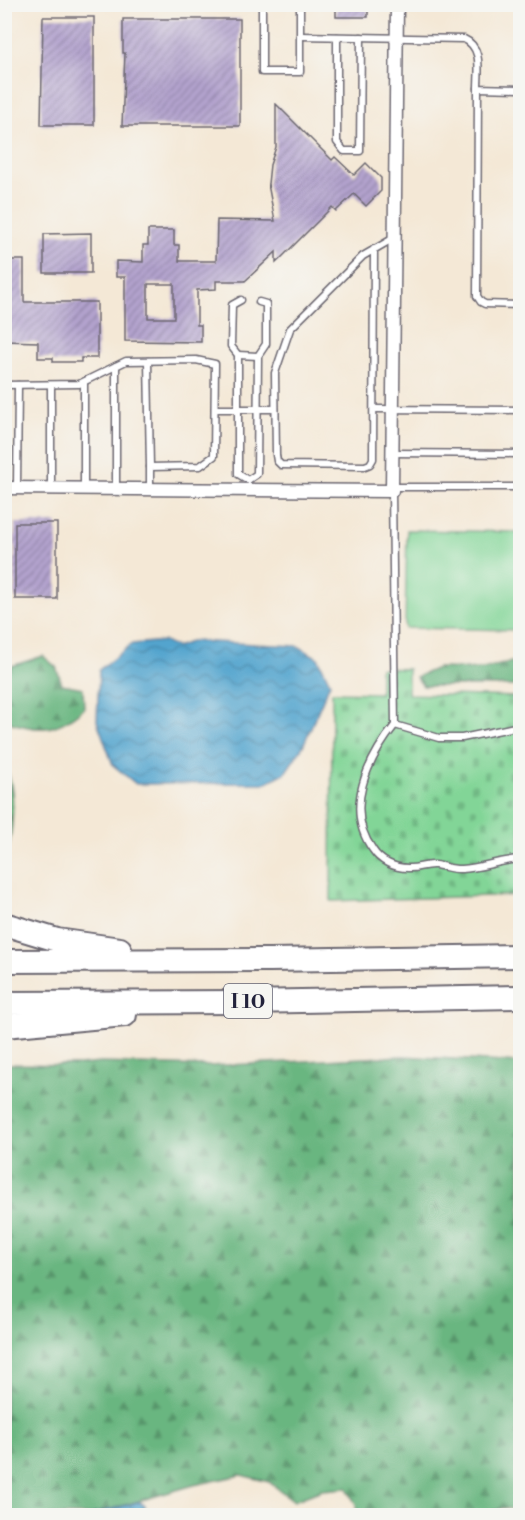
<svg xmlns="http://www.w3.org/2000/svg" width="525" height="1520" viewBox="0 0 525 1520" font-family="'Libre Bodoni',serif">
  <defs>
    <pattern id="forest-firs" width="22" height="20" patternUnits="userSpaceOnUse" patternTransform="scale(1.5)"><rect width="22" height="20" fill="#69b680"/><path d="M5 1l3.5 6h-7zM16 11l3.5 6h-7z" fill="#56946a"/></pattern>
    <pattern id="cemetery-stones" width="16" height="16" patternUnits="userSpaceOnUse" patternTransform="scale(1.5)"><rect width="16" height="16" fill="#82d597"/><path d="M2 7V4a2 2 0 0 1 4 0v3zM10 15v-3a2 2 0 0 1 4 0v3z" fill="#70b783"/></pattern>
    <pattern id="water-waves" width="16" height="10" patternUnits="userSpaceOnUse" patternTransform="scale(1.5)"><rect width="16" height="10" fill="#53a4ce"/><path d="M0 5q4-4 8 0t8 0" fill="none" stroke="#4485a8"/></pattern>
    <pattern id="building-hatch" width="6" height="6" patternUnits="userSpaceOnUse" patternTransform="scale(1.5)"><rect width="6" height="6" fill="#b3a3ce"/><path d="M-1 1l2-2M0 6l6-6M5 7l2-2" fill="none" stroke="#9184a8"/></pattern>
  </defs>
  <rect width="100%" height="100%" fill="#f6f6f2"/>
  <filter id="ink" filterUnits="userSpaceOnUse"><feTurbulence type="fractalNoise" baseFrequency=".0167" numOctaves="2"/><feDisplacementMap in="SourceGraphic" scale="12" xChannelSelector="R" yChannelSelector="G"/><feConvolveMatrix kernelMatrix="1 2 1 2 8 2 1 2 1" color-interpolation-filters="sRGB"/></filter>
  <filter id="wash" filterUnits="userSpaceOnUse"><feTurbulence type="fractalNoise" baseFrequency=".008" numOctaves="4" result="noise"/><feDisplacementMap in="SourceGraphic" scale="24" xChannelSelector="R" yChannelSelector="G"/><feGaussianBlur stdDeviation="1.35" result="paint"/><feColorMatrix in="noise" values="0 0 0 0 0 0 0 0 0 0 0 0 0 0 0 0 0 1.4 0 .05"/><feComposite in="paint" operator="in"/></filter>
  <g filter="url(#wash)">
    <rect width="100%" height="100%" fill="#f4e8d6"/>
    <g fill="url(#forest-firs)" stroke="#466c5e" stroke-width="1.5">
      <path d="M43,656L56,667L62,684L83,688L84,708C56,733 39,732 5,721V668Z"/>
      <polygon points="520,660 520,686 423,686 416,677 437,668 483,669"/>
      <path d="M5,768C18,788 12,840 5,862Z"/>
      <polygon points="403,1056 520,1063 520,1510 503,1508 477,1516 357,1515 356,1505 347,1488 322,1490 294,1501 269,1482 241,1475 194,1485 90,1515 5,1516 5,1064 78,1065 101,1063 208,1066"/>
    </g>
    <polygon fill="url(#cemetery-stones)" stroke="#527c69" stroke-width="1.5" points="380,668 408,669 408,694 520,697 520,895 331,901 332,692 380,693"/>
    <polygon fill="#82d597" stroke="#527c69" stroke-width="1.5" points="407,530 520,532 520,630 405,628"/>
    <g fill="url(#water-waves)" stroke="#3a6384" stroke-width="1.5">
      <path d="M164,641C174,649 180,647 191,641L298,646L318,658L330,683L303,746L285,773L265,783L136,784L113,765L97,721L99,670L132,644Z"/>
      <path d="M138,1502C146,1504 146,1508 146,1515H90Z"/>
    </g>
    <g id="blocks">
      <g fill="url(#building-hatch)" fill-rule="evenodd">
        <rect x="336" y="4" width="32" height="13"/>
        <polygon points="43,17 94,17 94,125 41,125"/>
        <polygon points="123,19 240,19 240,126 122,126 125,53 123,53"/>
        <path d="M276,104L332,160L335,157L354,175L366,163L381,178V191L366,206L354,194L336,211L332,207L276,263V252L245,281H216V289L197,290V325H201V342L125,341V277H116V261L143,262V245H148V230H174V245H179V261H216L217,220L275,221L268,184L270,165L276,147ZM148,284H174V318H148Z"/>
        <polygon points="91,233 91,273 44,273 44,234"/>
        <polygon points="4,260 24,260 24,302 97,302 97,358 81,358 81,362 53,362 53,358 38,358 38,342 4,341"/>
        <rect x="15" y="523" width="42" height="76"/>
      </g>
    </g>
  </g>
  <g filter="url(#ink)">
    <use href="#blocks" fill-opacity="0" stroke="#6c6771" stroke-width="1.5"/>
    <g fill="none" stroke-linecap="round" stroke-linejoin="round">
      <g stroke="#6c6771" stroke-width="9">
        <g id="lane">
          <polyline points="262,4 262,72 300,72 300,4"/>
          <path d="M300,36L464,39C483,47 478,71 478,88L520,89"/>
          <polyline points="337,37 337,142 344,151 360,151 361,37"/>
          <polyline points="478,88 477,296 481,302 485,304 520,305"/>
          <polyline points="374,249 373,459 370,464 365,466 281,465 277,461 276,455 275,373 290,329 363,256 394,238"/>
          <polyline points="241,300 232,305 231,346 238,355 238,474 248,480"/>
          <polyline points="238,355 258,356"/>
          <polyline points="148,361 150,467"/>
          <polyline points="84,383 84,488"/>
          <polyline points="4,385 79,384 126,361 196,360 215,364 214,456 200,466 150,467 150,488"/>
          <polyline points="51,385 51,488"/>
          <polyline points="215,409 275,409"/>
          <polyline points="374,409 520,410"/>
          <polyline points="392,453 520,454"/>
          <polyline points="248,480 257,474 258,356 266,344 266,304 259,302"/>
          <polyline points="392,487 520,487"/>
          <polyline points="17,488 18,385"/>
          <polyline points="116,488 116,366"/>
          <path d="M392,491L395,725C368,759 343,809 373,850C380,861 394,868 408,868C417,869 425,864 435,865C444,866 453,870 462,869C481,868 501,860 520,859"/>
          <polyline points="395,725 439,738 462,738 520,726"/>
        </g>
      </g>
      <g stroke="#6c6771" stroke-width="15">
        <polyline id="street" points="4,488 392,491 397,4"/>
      </g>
      <g stroke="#6c6771" stroke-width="26">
        <g id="highway">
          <polyline points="4,924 57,940 120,949"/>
          <polyline points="4,961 270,960 520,956"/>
          <polyline points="4,1003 243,1002 520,997"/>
          <polyline points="4,1026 125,1015"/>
        </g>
      </g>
      <use href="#lane" stroke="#fff" stroke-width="6"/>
      <use href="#street" stroke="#fff" stroke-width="12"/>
      <use href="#highway" stroke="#fff" stroke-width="22"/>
    </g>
  </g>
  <g text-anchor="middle" stroke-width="4.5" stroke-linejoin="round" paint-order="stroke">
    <rect fill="#f6f6f2" stroke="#626272" stroke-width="1.5" x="224" y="984" width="48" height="34" rx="4.5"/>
    <g font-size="20" font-weight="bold" fill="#22223b">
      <text x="248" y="1008">I 10</text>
    </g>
  </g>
  <rect width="525" height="1520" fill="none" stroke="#f6f6f2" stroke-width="24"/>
</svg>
